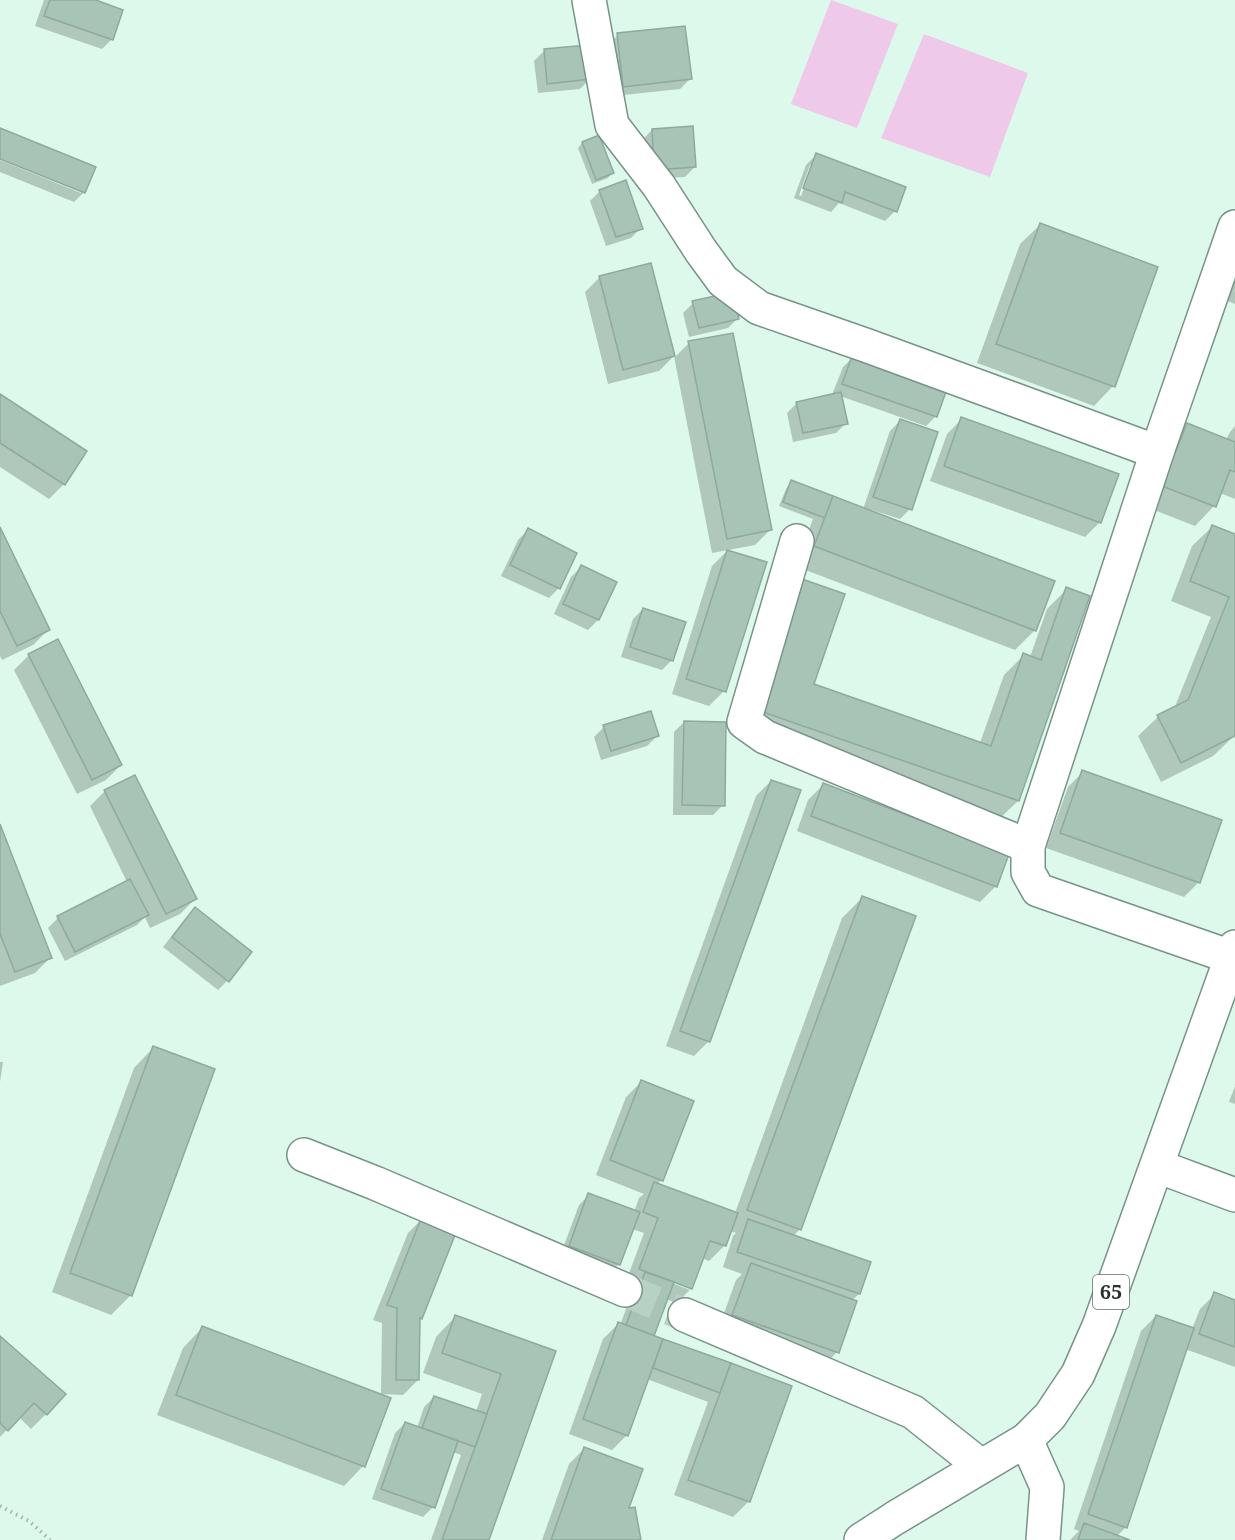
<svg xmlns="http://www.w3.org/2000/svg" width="1235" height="1540" viewBox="0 0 1235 1540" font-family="'Noto Serif',serif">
  <rect width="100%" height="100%" fill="#dcf9eb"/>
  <g fill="#efc9e9">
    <polygon points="831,0 898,24 857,128 791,104"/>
    <polygon points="924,34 1028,73 990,177 881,138"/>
  </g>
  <g fill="#0003" fill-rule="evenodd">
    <polygon points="44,0 91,0 112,39 102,49 35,26"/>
    <polygon points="618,35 690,79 680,89 614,96 608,45"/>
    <polygon points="544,51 590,79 580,89 538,93 534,61"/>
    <polygon points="0,130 94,168 84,192 74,202 0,172 0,160 81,193 81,190 0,157"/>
    <polygon points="652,130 695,167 685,177 644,179 642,140"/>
    <polygon points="582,143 612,173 608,178 592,184 578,148"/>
    <path d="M816,155L895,211L885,221L839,203L831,212L794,198L806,165ZM810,165H813L801,196L799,195Z"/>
    <polygon points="600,191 641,228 631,238 606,246 590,201"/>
    <polygon points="1040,225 1156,267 1113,386 1094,406 977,363 1020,244"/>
    <polygon points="650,264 674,358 689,343 770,530 755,545 712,553 674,356 659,371 608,384 585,292 600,277"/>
    <polygon points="1235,273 1235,304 1225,300"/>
    <polygon points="693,303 738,318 728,328 689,337 683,313"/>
    <polygon points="853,357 936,416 926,426 840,396 846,423 836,433 793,442 787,413 797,403 832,395 843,367"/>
    <polygon points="0,395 64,484 49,499 0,467"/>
    <polygon points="962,419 1100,522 1085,537 930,481 947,434"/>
    <polygon points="900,421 936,433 910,509 900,519 872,510 871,512 1035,630 1015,650 795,566 813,519 779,506 787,487 792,482 863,509 890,431"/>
    <polygon points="1187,425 1226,440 1230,432 1235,426 1235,499 1220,493 1214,506 1195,526 1144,506 1167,445"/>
    <polygon points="1212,527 1235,536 1235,732 1234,736 1213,756 1161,782 1138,736 1158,717 1174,709 1211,617 1171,601 1192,546"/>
    <polygon points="528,530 575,553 559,588 549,598 501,576 518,540"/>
    <polygon points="0,531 48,630 33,645 2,660 0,656"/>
    <polygon points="727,551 724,691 709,706 672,694 712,566"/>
    <polygon points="581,567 615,583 598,620 588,630 554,614 571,577"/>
    <polygon points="1067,589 1089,597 1018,801 998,820 738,730 783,601 813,685 980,743 1004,675 1024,655 1030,657 1047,609"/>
    <polygon points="643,609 672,660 662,670 621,657 633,619"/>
    <polygon points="29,655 121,765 106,780 77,794 14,670"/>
    <polygon points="684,722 723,805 713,815 673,815 674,732"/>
    <polygon points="604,727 657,736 647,746 601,760 594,737"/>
    <polygon points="1083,772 1199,882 1184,897 1046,848 1068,787"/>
    <polygon points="771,781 709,1041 694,1056 666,1046 756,796"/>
    <polygon points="823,785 1007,855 995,887 980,902 797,831 808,800"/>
    <polygon points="105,791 195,899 180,914 150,928 145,917 137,925 65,961 48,928 58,918 127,882 90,806"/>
    <polygon points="0,828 50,958 35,973 0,986"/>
    <polygon points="862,898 800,1229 793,1236 869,1263 859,1294 851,1301 837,1352 822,1367 718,1330 736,1280 742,1274 723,1267 733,1236 736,1233 730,1231 724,1246 709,1261 702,1258 690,1289 691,1287 672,1280 672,1283 690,1290 676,1303 666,1299 652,1336 790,1387 748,1502 733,1517 674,1495 708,1402 647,1379 627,1435 612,1450 569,1434 603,1339 618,1324 620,1325 634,1288 625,1284 644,1233 632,1229 619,1264 609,1274 560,1256 579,1205 589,1195 634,1212 639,1198 644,1194 596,1175 626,1097 641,1082 662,1180 657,1184 735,1213 842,918"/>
    <polygon points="195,909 227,981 218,990 163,947 185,919"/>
    <polygon points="153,1048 131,1295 111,1315 52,1292 134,1068"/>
    <polygon points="0,1062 3,1062 0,1082"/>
    <polygon points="1235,1086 1235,1104 1229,1102"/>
    <polygon points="423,1218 421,1318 418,1320 418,1380 403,1395 381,1394 382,1323 373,1320 408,1233"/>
    <polygon points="1215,1294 1235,1301 1235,1367 1185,1349 1126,1527 1116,1537 1125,1540 1070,1540 1079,1531 1074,1529 1141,1331 1156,1316 1192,1329 1200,1309"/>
    <polygon points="455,1317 554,1352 488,1540 431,1540 461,1455 453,1452 433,1507 423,1517 372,1499 395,1433 405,1423 417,1428 424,1407 434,1397 476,1412 482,1394 423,1373 436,1337"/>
    <polygon points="202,1328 363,1466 344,1486 157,1415 183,1348"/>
    <polygon points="0,1338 46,1414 31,1429 19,1417 0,1437"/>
    <polygon points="584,1449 627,1509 639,1540 542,1540 569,1464"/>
  </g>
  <g fill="#a8c4b7" stroke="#8eaa9d" stroke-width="1.5">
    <polygon points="50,0 96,0 123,10 113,40 44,16"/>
    <polygon points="685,26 692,79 623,87 617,33"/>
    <polygon points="587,45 591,79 547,84 544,49"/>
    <polygon points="693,126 696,167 654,170 652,129"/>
    <polygon points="0,128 96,167 85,193 0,159"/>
    <polygon points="599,135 614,173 596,180 582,142"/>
    <polygon points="816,153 906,187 897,212 845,192 842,203 803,188"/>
    <polygon points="626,180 643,229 616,237 599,190"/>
    <polygon points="1040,223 1158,267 1115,387 996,344"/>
    <polygon points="651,263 675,356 623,370 599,276"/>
    <polygon points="733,292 739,319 699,328 692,301"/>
    <polygon points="733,333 772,530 727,539 688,341"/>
    <polygon points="852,356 947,389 937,417 842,384"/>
    <polygon points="841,392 848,424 803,433 796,402"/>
    <polygon points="0,394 87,451 65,485 0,443"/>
    <polygon points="961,417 1119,474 1101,523 944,466"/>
    <polygon points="900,419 938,432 912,510 873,497"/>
    <polygon points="1187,423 1235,442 1235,472 1230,470 1216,507 1162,486"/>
    <polygon points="791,480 833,496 825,518 783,502"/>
    <polygon points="833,496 1055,581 1036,631 814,546"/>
    <polygon points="1212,525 1235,534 1235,736 1181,763 1157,715 1188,700 1229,597 1190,581"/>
    <polygon points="0,527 50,630 17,646 0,611"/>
    <polygon points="528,528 577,553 560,589 510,565"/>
    <polygon points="727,550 767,562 726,692 686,679"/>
    <polygon points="581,565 617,582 599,620 563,604"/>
    <polygon points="802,579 845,594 814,684 991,746 1023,653 1041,660 1066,587 1090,596 1019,801 757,710"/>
    <polygon points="643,608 686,622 673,661 630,647"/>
    <polygon points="58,639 122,765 92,780 28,654"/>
    <polygon points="651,711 659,736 611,751 603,725"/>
    <polygon points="684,721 726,722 725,806 682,805"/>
    <polygon points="1082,770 1222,820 1200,883 1060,833"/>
    <polygon points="135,775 197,899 166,914 104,790"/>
    <polygon points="771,780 801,790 710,1042 680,1031"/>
    <polygon points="823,783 1009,854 997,887 811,816"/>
    <polygon points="0,824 52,958 15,972 0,934"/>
    <polygon points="130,879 149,915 75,952 57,916"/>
    <polygon points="862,896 916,916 801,1230 747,1210"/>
    <polygon points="195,907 252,952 229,982 172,937"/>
    <polygon points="153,1046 215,1069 132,1296 70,1273"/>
    <polygon points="641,1080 694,1101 663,1181 610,1160"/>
    <polygon points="654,1182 738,1213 726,1246 710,1241 692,1289 639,1269 658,1218 643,1212"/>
    <polygon points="588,1193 640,1212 620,1265 569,1246"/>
    <polygon points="422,1216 457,1230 422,1319 420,1318 419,1380 396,1380 397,1308 387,1305"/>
    <polygon points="748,1219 871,1262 860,1294 737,1252"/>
    <polygon points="751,1263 857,1301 839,1353 732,1315"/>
    <polygon points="645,1272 674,1282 654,1336 626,1325"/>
    <polygon points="1214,1292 1235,1300 1235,1347 1199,1334"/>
    <polygon points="455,1315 556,1351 489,1540 442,1540 501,1374 442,1353"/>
    <polygon points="1156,1315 1194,1328 1127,1528 1088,1514"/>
    <polygon points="618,1322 663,1339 628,1436 583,1419"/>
    <polygon points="202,1326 391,1398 365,1467 176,1395"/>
    <polygon points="0,1336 66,1394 47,1415 34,1403 8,1431 0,1423"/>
    <polygon points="663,1339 731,1363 720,1393 653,1368"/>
    <polygon points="731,1363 792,1386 750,1502 688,1480"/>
    <polygon points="434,1396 487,1414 475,1447 422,1428"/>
    <polygon points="405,1422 458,1441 435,1508 381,1489"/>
    <polygon points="584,1447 643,1469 629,1508 635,1507 641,1540 551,1540"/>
    <polygon points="1084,1523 1130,1540 1078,1540"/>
  </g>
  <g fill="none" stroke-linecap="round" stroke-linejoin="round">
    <polyline stroke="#b8d1c5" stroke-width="33" stroke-dasharray="33 16" stroke-linecap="butt" points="625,1290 685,1315"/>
    <g stroke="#789387" stroke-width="36">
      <g id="minor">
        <polyline points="589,0 612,125 659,186 701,251 723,281 759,308 868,346 1157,452"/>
        <polyline points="797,541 744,722 765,737 1028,846"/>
        <polyline points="1231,957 1038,890 1028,872 1028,846 1157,452 1235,227"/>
        <polyline points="304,1155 375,1183 625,1290"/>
        <polyline points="685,1315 913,1412 981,1466"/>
        <polyline points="1026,1440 1047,1487 1043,1540"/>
      </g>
    </g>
    <g stroke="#789387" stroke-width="36">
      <g id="major">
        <polyline points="1157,1166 1235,1195"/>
        <polyline points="861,1540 895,1518 1026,1440 1050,1416 1078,1374 1099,1326 1235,947"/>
      </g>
    </g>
    <polyline stroke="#9fb6ab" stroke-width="4" stroke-dasharray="1.5 4.5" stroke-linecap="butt" points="0,1506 29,1521 50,1540"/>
    <use href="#minor" stroke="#fff" stroke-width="33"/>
    <use href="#major" stroke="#fff" stroke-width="33"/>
  </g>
  <g text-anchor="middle" stroke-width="6" stroke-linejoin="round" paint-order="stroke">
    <rect fill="#fff" stroke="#68706c" stroke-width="1.5" x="1093" y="1275" width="36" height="34" rx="4.5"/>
    <g font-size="20" font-weight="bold" fill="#27322d">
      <text x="1111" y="1299">65</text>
    </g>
  </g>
</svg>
